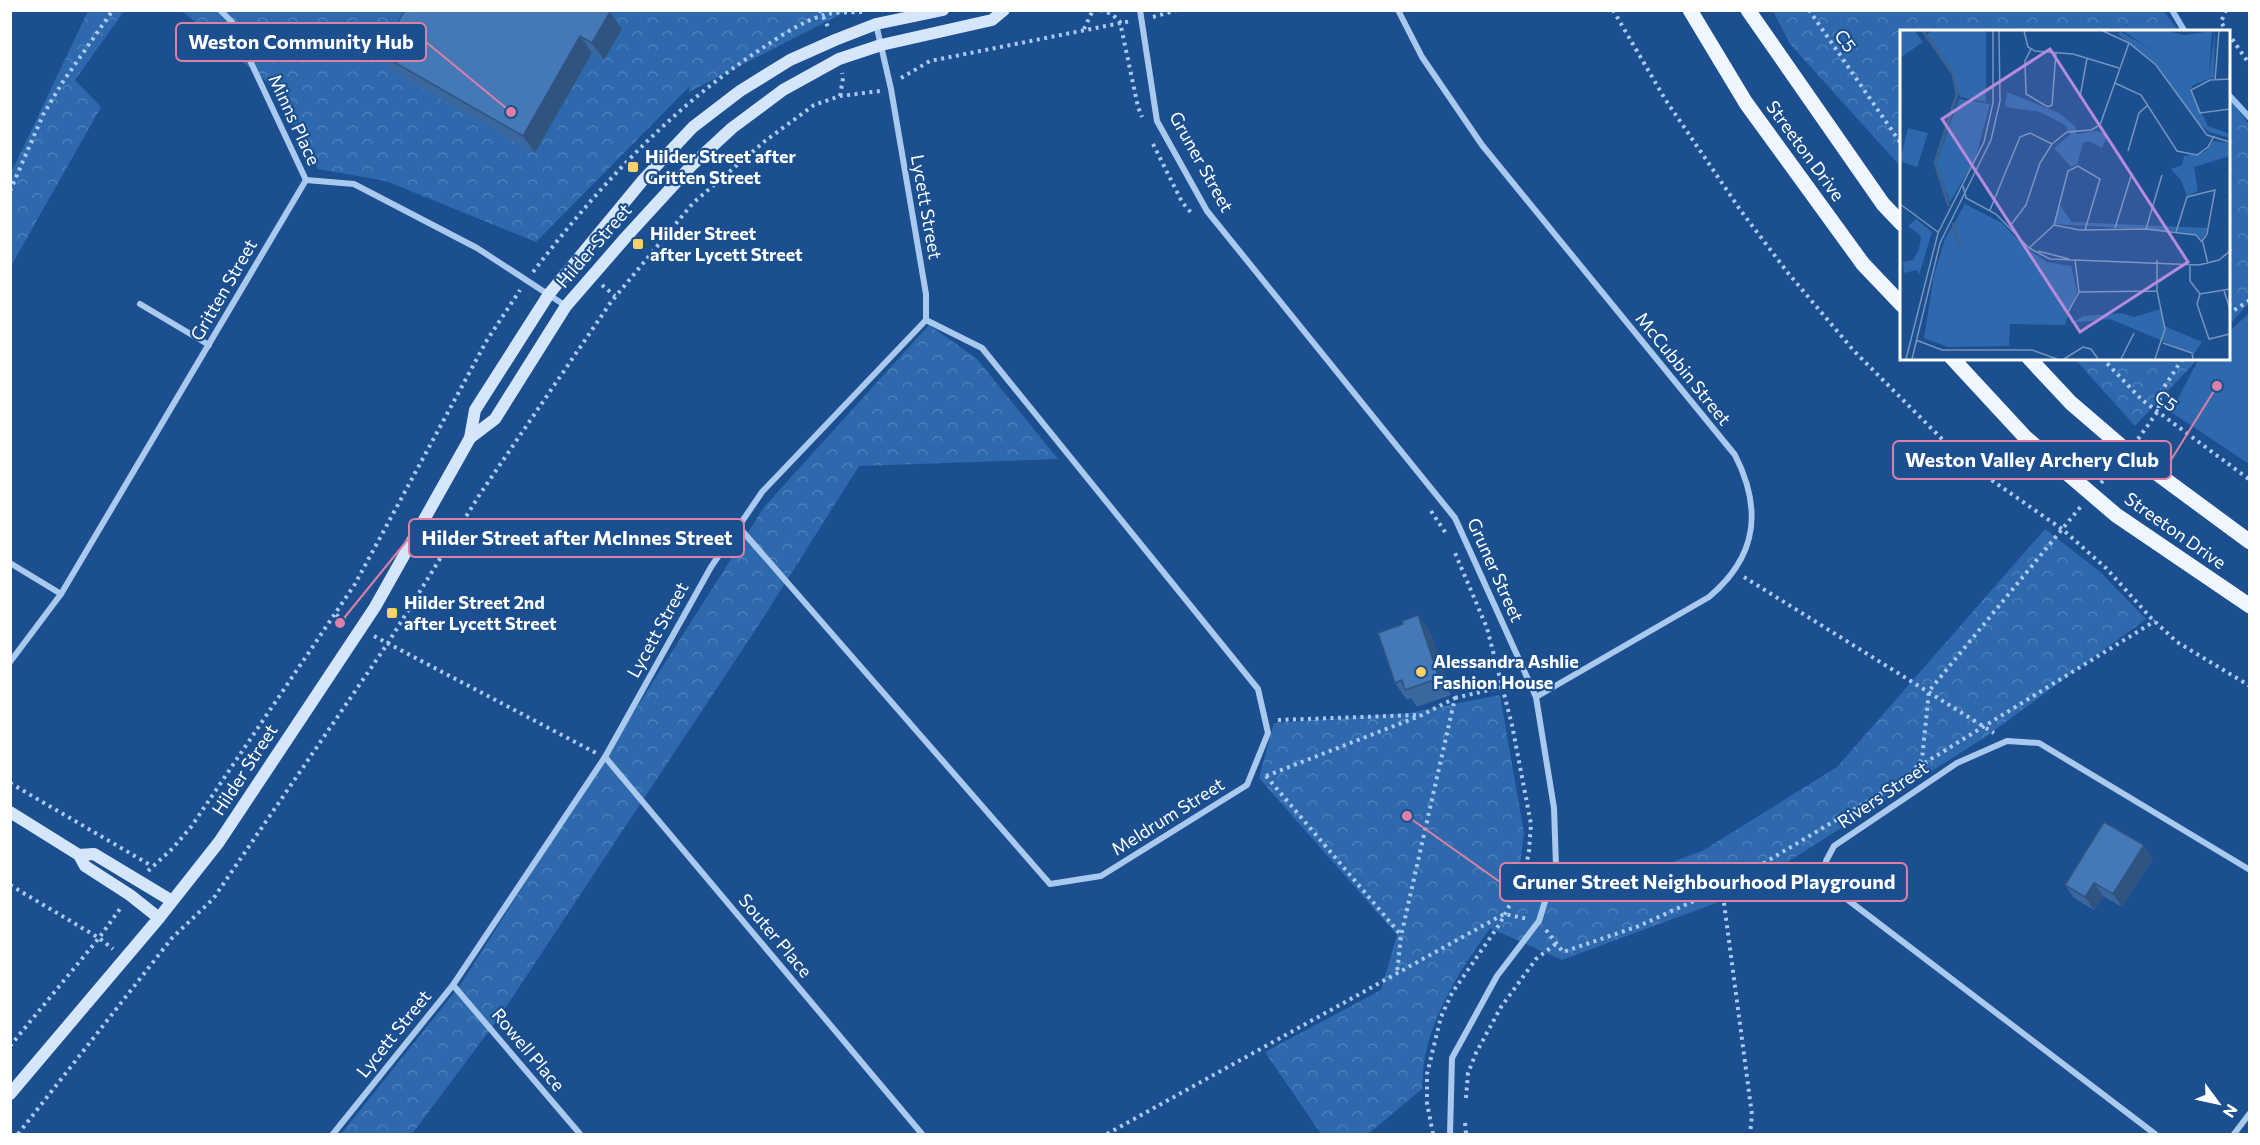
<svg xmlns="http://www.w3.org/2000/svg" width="2260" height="1145" viewBox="0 0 2260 1145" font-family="Commissioner,sans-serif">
  <defs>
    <pattern id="park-crowns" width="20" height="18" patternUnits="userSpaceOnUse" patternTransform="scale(1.5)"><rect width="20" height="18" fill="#2e69ad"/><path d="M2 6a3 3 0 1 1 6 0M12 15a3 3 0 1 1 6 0" fill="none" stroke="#4d80b9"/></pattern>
  </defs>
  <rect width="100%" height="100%" fill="#1b4f8f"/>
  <g fill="url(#park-crowns)">
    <polygon points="88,11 124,11 75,80 101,107 11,266 11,173"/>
    <polygon points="182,11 847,11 689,92 689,87 536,242 386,181 318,169 274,88"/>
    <polygon points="1773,11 2163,11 2179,31 1902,32 1901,167 1790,44"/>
    <polygon points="2228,97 2249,124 2249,303 2229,325"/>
    <polygon points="929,325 976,358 1058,459 859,466 758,626 498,1019 412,1134 341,1134 461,984 764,507"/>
    <polygon points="2075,359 2198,359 2135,426"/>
    <path d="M2045,529L2099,571L2146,619L1984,738L1732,897L1562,960L1490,928C1462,968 1435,1008 1425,1056C1423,1066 1423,1078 1422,1089L1368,1134H1321L1265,1052L1381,990L1397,935L1259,778L1274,723L1409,713L1500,695L1524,833L1519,874L1572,888L1619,882L1704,850L1837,767Z"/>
  </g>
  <polygon fill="#2e69ad" points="2249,313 2249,464 2171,412 2198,360 2200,359 2228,358 2229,332"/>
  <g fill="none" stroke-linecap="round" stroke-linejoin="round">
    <g stroke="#9cc4f0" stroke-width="6">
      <polyline points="2172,10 2185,32"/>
      <polyline points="2228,94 2250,118"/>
    </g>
    <g stroke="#a9c9ee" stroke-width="4" stroke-dasharray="3 4.5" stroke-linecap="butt">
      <polyline points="820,10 829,29"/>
      <polyline points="1100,10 1112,14 1120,22 1138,107 1142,117"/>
      <polyline points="1613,10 1665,99 1741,211 1788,273 1854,351 1964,461 2062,529 2106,568 2151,618 2177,642 2250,686"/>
      <polyline points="1809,10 1902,145"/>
      <polyline points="2226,10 2221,22 2227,32"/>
      <polyline points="1153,17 1177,10"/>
      <polyline points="1084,29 1093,10"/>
      <polyline points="2228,33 2250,65"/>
      <polyline points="901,78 930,61 1131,21"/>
      <polyline points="840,96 843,78 842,73"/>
      <polyline points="1153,144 1182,202 1193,215"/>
      <polyline points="10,191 43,115 62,83 113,10"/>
      <path d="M533,272C597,188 672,107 761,49C779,37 799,23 821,16C832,11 849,13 862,12"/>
      <polyline points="602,285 615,296"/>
      <polyline points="2228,314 2250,300"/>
      <polyline points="2102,358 2142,400 2250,480"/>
      <polyline points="2138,439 2158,411 2161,392 2183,358"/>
      <polyline points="2101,483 2117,463"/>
      <polyline points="1431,511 1447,535"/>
      <polyline points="1744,577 1994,733"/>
      <polyline points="336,615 349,622"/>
      <polyline points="374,636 596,753"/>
      <polyline points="1455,698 1502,687"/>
      <polyline points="1278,720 1417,715"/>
      <polyline points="1918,767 2155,621"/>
      <polyline points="1266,776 1422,715 1455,698 1401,936 1397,973"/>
      <polyline points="1266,776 1401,935"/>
      <polyline points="10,783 152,866"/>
      <polyline points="148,871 173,848 191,827 355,584 487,340 520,290"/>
      <polyline points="10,885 99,938 113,949"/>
      <polyline points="1722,888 1752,1115 1750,1134"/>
      <polyline points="1546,930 1563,952 1639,926 1722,888 1910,776 1922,759 1929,691 2082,505"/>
      <polyline points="10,1046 99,938 122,906"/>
      <polyline points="1466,1098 1468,1073 1476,1053 1501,1007 1536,959 1557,943"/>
      <polyline points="1465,1123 1466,1134"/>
      <polyline points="18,1134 172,938 213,899 388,643 480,494 611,302 693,203 765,141 814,105 840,96 880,91"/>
      <polyline points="1107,1134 1504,914 1528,919"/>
      <polyline points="1433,1134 1427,1103 1427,1074 1441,1017 1452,993 1499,925 1513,899 1525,871 1529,851 1531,824 1512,725 1487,628 1455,553"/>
    </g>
    <g stroke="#a9c9ee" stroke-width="6">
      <polyline points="220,10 232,22 306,180"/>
      <polyline points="1140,10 1157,121 1207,211 1455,518 1536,697 1554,808 1556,866 1539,921 1497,976 1452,1058 1450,1134"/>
      <path d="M1398,10L1422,57L1482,145L1735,455C1763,510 1757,557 1709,597L1536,697"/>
      <polyline points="140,304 209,345"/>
      <polyline points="738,526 1050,884 1101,876 1247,785 1268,733 1258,689 982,348 926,320"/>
      <polyline points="10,563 61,594"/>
      <polyline points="10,662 61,594 306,180 354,184 477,248 566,306"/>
      <polyline points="605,757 922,1134"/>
      <polyline points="453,985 580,1134"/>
      <polyline points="333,1134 453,985 605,757 711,567 762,492 926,320 926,294 891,89 876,24"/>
      <polyline points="2155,1134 1831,887 1826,861 1834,846 1957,763 2007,741 2039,743 2250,870"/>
      <polyline points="2234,1134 2250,1113"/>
    </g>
    <g stroke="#d6e6fa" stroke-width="12">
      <polyline points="470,438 495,419 566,306 626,237 692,165 732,128 783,90 839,59 881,45 992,20 1004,10"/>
      <polyline points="10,812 79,855 85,866 130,895 159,918"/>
      <polyline points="79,855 94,854 172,901"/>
      <polyline points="10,1094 159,918 219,842 375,607 470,438 475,410 549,294 643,180 693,127 740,91 790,60 835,40 876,24 943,10"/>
    </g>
    <g stroke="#f0f6ff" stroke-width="15">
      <polyline points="1690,10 1746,103 1863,264 1902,305"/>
      <polyline points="1748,10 1883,204 1902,224"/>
      <polyline points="1952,358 2026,438 2116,515 2250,606"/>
      <polyline points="2029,358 2071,403 2128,452 2250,542"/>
    </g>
  </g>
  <g fill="#3a679d">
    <polygon points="610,12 622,29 604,60 592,53 535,153 392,71 380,54"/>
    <polygon points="1403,624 1430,632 1451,695 1417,707 1411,698 1407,700 1395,683"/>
    <polygon points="2153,858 2122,907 2103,896 2094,910 2074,898 2065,885"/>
  </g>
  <g fill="#305480">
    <polygon points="610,12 622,29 604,60 592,43"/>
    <polygon points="580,36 592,53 535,153 523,136"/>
    <polygon points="1418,615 1430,632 1451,695 1439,678"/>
    <polygon points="2144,845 2153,858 2122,907 2113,894"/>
    <polygon points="2094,883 2103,896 2094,910 2085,897"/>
  </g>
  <g fill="#4478b7" stroke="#305480" stroke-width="1.5">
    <polygon points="405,10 608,10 610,12 592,43 580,36 523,136 380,54"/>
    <polygon points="1418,615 1439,678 1405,690 1402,680 1395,683 1378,633 1403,624 1402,621"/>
    <polygon points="2104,822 2144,845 2113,894 2094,883 2085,897 2065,885"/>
  </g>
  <g fill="#ffd166" stroke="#1b4f8f" stroke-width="2">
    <rect x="627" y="161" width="12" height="12" rx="3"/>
    <rect x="632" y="238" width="12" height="12" rx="3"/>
    <rect x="386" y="607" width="12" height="12" rx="3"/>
    <circle cx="1421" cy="672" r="6"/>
  </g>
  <g text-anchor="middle" stroke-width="4.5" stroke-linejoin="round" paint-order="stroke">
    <g font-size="18" fill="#fff" stroke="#1b4f8f">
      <text transform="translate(1845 41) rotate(55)" y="6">C5</text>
      <text transform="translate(294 120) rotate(65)" y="6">Minns Place</text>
      <text transform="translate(1805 151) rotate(54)" y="6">Streeton Drive</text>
      <text transform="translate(1201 162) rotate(61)" y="6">Gruner Street</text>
      <text transform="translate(926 207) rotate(80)" y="6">Lycett Street</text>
      <text transform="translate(594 246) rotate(-49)" y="6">Hilder Street</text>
      <text transform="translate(224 290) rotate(-60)" y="6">Gritten Street</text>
      <text transform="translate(1683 369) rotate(51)" y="6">McCubbin Street</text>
      <text transform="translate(2166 401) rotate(36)" y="6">C5</text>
      <text transform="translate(2175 531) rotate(35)" y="6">Streeton Drive</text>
      <text transform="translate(1495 570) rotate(66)" y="6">Gruner Street</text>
      <text transform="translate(658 630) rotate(-61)" y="6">Lycett Street</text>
      <text transform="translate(245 770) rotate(-57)" y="6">Hilder Street</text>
      <text transform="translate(1883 795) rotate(-34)" y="6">Rivers Street</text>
      <text transform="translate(1168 817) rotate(-32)" y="6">Meldrum Street</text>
      <text transform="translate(775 936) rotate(50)" y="6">Souter Place</text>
      <text transform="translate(394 1034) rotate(-51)" y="6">Lycett Street</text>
      <text transform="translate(528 1050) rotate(50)" y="6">Rowell Place</text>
    </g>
    <g font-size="18" font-weight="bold" fill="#fff" stroke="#1b4f8f" text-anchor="start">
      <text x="645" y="163">Hilder Street after<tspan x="645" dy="21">Gritten Street</tspan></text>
      <text x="650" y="240">Hilder Street<tspan x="650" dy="21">after Lycett Street</tspan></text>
      <text x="404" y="609">Hilder Street 2nd<tspan x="404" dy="21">after Lycett Street</tspan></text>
      <text x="1433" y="668">Alessandra Ashlie<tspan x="1433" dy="21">Fashion House</tspan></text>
    </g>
  </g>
  <g transform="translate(1900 30)">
    <rect width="330" height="330" fill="#1b4f8f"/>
    <path d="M219,1L249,18L280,53L309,44L315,1L314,47L293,55L290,60L308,96L330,104V108L309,102L298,93L257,35L219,5Z" fill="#2e69ad"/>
    <path d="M0,1H15L23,12L0,28ZM223,1H268L284,5L312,1L309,44L280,53L249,18ZM107,62L159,83L175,96L177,104L196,101L208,105L202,118L189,111L183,113L177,135L171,137L154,118L170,105L165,95L140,82L105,77ZM59,69L90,74L75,130L50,172L36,134ZM313,111L330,113V126L294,137L298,161L287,166L281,150L271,139L282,135L284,126L305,122ZM65,174L102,193L127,219L147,232L171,236L177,261L165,295L110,294L109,316L48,317L24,308L34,245L45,209ZM159,174L172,192L308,198L302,209L297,205L275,201L154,194ZM16,189L32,202L19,245L17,240L4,243L3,232L13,230L19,219L21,206L8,196ZM261,279L264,296L302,312L294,324L210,289L170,293L184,286L221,283L234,287Z" fill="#2e69ad"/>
    <path d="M32,1H86V72L60,67L51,39L27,4ZM8,98L28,103L17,137L0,131Z" fill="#2e69ad"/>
    <path fill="none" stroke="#3c6290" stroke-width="3" d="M23,1L53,44L57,64L35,133L49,176M53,193L59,215"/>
    <path fill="none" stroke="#7695bc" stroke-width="1.5" d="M124,1L128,17L135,21L173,24L219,38M203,1L229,13L256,35L307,105L330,112M131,19L125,31L126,64L148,77L152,75L156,22M329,49L330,30M330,49L310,50L291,60L300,83L330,79M315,50L319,1M215,53L241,65L277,121L297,125L308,117L314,106M180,67L187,28M228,121L239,83L248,75M63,156L66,168L96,184L129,218L150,229L299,235L319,230L330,221M0,174L38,202M90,180L120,107L130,103L152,114M154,195L168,141L178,136L200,149L185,200M110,196L126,175L140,133L152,114L167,102L191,100L200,95L229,13M215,198L232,143M246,199L262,145M276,202L287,167L315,160L307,204L302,211M129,218L154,195L180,200L246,199L296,205L303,213L308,234M138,221L169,229M0,226V250M175,230L179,262L257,261M290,235V251L300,264L330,259M324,261L330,279M300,264L297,274L309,309L330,304M167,284L179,262M16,310L42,320H132L157,329M263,313L292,323L293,329M6,329L38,203L84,112L93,73V1M12,329L40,213L91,110L100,71L99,1M164,329L183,317L191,319L198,329M221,329L234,303M255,329L265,299L257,261V230"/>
    <path fill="#b68bdc" fill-opacity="0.15" stroke="#b68bdc" stroke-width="3" d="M150,19L288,232L180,302L42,89Z"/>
    <rect width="330" height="330" fill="none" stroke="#fff" stroke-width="3"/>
  </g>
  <path fill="none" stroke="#dd80a5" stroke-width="2" d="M511 112L426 42M2217 386L2171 460M340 623L409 538M1407 816L1500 882"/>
  <g fill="#dd80a5" stroke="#1b4f8f" stroke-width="2">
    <circle cx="511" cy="112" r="6"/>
    <circle cx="2217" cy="386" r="6"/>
    <circle cx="340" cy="623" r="6"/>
    <circle cx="1407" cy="816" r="6"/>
  </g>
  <g fill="#1b4f8f" stroke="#dd80a5" stroke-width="2">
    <rect x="176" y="23" width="250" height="38" rx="6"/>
    <rect x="1893" y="441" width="278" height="38" rx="6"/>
    <rect x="409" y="519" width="335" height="38" rx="6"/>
    <rect x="1500" y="863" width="407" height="38" rx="6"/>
  </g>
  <g font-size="20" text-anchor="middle" font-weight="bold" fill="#fff">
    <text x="301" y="49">Weston Community Hub</text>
    <text x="2032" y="467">Weston Valley Archery Club</text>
    <text x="577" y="545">Hilder Street after McInnes Street</text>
    <text x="1704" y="889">Gruner Street Neighbourhood Playground</text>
  </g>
  <rect width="2260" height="1145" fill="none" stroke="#ffffff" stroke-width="24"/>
  <g transform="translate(2218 1103) rotate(123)" stroke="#1b4f8f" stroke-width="4.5" paint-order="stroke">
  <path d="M0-4.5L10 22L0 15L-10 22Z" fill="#ffffff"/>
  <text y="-9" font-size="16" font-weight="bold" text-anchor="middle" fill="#ffffff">N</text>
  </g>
</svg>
